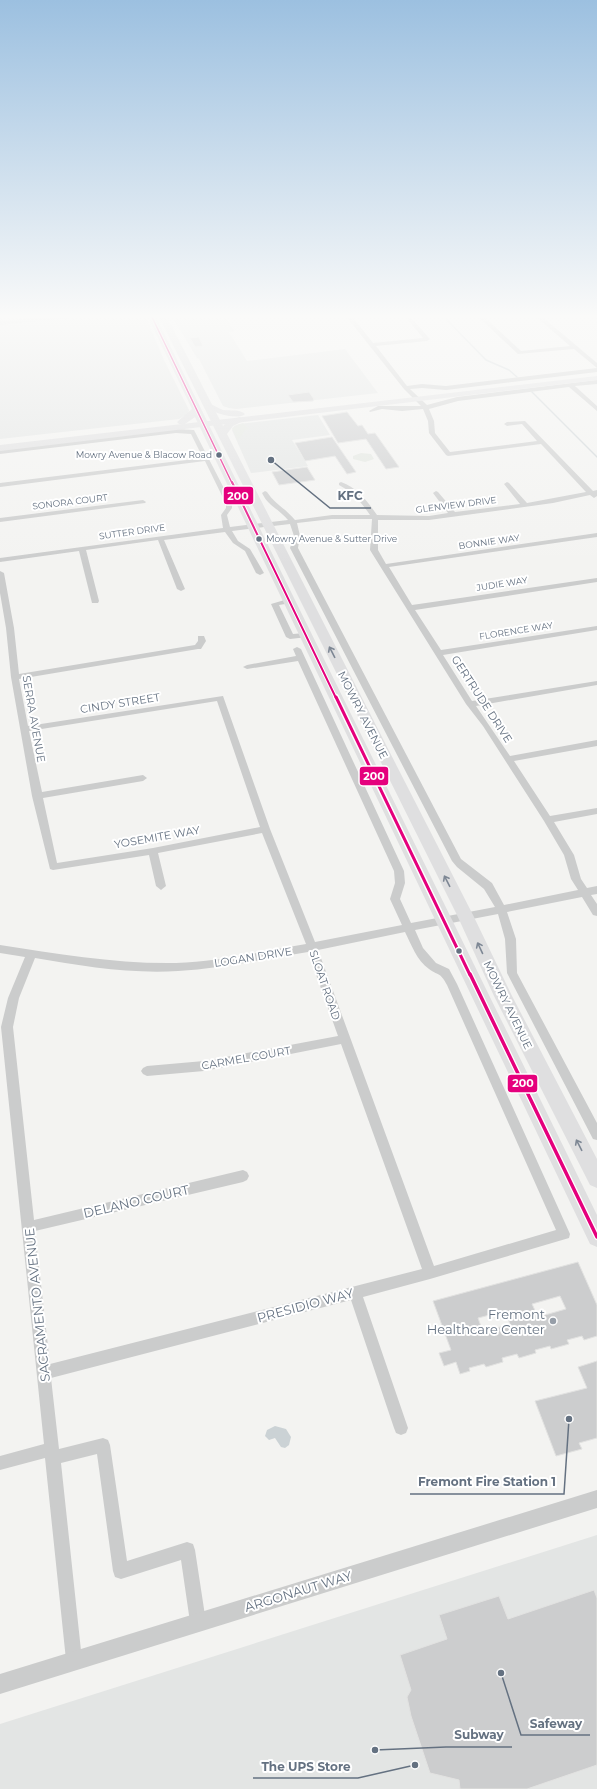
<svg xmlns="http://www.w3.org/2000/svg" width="597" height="1789" viewBox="0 0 597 1789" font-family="Montserrat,sans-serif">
  <rect width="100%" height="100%" fill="#f3f3f1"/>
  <g fill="#e3e5e4">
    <polygon points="0,315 145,315 164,360 189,410 188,414 179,419 0,439"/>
    <polygon points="171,315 224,315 234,331 229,332 247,361 345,349 378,393 236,409 229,408 223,406 199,359 197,358"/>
    <polygon points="318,415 330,435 292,440 308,466 251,473 232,430 234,426 239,424"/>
    <polygon points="597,1535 597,1789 0,1789 0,1724"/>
  </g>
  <g fill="#e2e6e0">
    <polygon points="243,423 249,429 245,430 239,439 237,440 232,428"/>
    <polygon points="361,453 371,454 374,459 365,462 353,459 353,456"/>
  </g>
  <polygon fill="#cbd2d5" points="275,1426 286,1429 291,1437 289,1445 285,1448 281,1447 275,1438 269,1440 265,1436 267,1430"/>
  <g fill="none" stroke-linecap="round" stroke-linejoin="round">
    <g stroke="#cbd2d5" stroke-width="1.5">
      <polyline points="442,315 486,360 509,370 517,377"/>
      <polyline points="532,392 597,457"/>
    </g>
  </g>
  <g fill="#cccdce" stroke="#e2e2e1" fill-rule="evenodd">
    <polygon points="199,337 203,346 195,347 190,338"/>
    <polygon points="309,392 314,399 313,401 293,402 288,395"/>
    <polygon points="347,412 358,426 362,425 368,434 375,433 399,467 386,469 366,439 338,443 322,416"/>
    <polygon points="332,437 347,459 356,472 347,474 335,456 305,461 295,443"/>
    <polygon points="307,467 315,480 279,485 272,472"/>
    <path d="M578,1262L597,1305V1336L584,1340L582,1336L567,1340L569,1344L551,1349L550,1346L535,1350L536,1353L519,1358L517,1354L502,1358L503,1362L486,1367L484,1364L469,1368L470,1371L460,1374L456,1362L444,1366L439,1353L451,1350L433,1301ZM560,1296L566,1309L538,1317L532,1304ZM505,1311L510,1324L483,1332L478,1318Z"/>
    <polygon points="597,1361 597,1438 579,1443 582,1449 556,1456 535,1401 587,1388 578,1367"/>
    <polygon points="594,1590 597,1598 597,1765 527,1789 460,1789 459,1780 430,1773 411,1716 407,1697 411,1690 400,1655 447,1639 439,1615 499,1596 508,1619"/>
  </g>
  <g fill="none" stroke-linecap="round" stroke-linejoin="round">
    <g fill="#cbcccc" fill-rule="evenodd">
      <path d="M345,315H351L373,343L423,338L404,315H409L429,338L430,339L427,341L376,346L407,386L422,384L446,386L597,368V372L446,390L422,388L410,389L427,405L457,397L597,380V384L575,386L597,406V411L569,387L458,401L429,409L434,421L435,433L450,452L537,441L522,424L507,426L504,424L507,422L525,421L593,491L597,490V496L594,498L590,495L553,503L429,520H378V550L386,564L597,533V537L389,567L412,605L597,578V582L415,610L441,650L597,626V630L443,655L472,701L597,681V685L476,706L510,756L597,740V746L514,761L550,816L597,808V814L554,822L574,855L581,879L587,888L597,886V894L591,895L597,904V916L593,915L582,897L507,912L516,939L517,973L597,1123V1140L593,1139L507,973L505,939L498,914L415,930L423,948L436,963L449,969L457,984L570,1234L569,1238L430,1279L363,1297L408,1428L406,1433L401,1435L396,1433L394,1428L351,1300L51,1378L59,1449L103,1438L108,1440L110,1445L127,1561L187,1542L193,1544L195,1550L206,1622L204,1628L198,1630L192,1628L190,1622L181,1560L121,1579L115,1577L113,1571L97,1454L61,1463L82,1660L80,1666L74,1668L68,1666L66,1660L45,1458L0,1470V1456L44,1444L1,1027L8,998L25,957L0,953V945C59,954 116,964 176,963C219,962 263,951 306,944L262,833L158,853L166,886L161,890L156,886L149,855L53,870L50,869L32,796L11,677L6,628L0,593V571L4,573L14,628L19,674L195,645L198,641V636H204L206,641L201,649H198L19,679L28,726L223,696L270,829L315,942L402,925L390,899L395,883L394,871L298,661L247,669L243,667L247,665L296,656L293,649L297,647L301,649L404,871L405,883L400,899L411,923L495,907L484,889L457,867L452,861L290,548L294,536L290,524L232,531L238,541L250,549L264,573L260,575L256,573L245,551L233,543L225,532L164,540L185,589L181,591L177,589L158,540L86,550L99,601L98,603H92L79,551L0,562V558L223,528L221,515L226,508V504L205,461L0,487V483L203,458L191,434L176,433L0,454V450L176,429L194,430L232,504V508L227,515L230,527L288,520C279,509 268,506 262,493L265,491L267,492C275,504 285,508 295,520L332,515H370C360,501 354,493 339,485V483L341,482C358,488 367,501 377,515L429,516L448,513L433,493L436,491L438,492L455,512L520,504L504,484L507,482L509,483L527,503L586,492L541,444L448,456L446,455L429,433L428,421L423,409L402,411L382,409L370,412L369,411L378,406H421L404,389ZM332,519H372L370,550L466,704L483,726L544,821L564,855L571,879L578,890L504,905L492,883L461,859L298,548L300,536L297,523ZM217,701L260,827L153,848L57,863L43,798L143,781L147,778L143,775L42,792L29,731ZM405,932C411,944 417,961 429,969C439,976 440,972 447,985L556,1230L434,1266L318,950ZM308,952L338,1036L204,1061L147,1066L143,1068L141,1071L143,1074L147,1076L204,1071L341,1044L422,1269L50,1364L35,1231L243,1182L247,1180L249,1176L247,1172L243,1170L34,1220L13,1027L19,998L35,958C82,966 130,974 178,971C222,968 265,959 308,952Z"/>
      <polygon points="476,315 482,315 521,351 570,346 534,315 540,315 597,363 597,368 574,349 518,354"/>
      <polygon points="592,315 597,315 597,318"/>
      <polygon points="143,500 146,502 145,503 0,522 0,518"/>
      <polygon points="288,599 291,599 291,603 279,605 293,634 305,633 309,635 308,637 290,639 286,637 271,604"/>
    </g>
    <g fill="#cbcccc" fill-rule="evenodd">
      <polygon points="62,315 100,315 97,317 79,317 0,325 0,321"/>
      <polygon points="597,1490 597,1508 0,1694 0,1674"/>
    </g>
    <g fill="#dfdfe0" fill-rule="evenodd">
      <polygon points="597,376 597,380 0,451 0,445"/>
      <path d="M205,404C212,403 217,408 223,410C230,411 240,409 245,414C237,421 214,412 205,408Z"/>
    </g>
    <g fill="#dfdfe0" fill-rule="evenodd">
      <polygon points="147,315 155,315 597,1215 597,1247 590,1244 195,417 185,424 179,424 177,422 192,409"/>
      <path d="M158,315H166L223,426C228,421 233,419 240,417L245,420L233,426L227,434L473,915L512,996L597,1159V1188L590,1185L494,996L457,915Z"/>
    </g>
    <g stroke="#fff" stroke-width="3">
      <polyline id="bus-1-far3" points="151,315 232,483"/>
    </g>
    <g stroke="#fff" stroke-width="4">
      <polyline id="bus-1-far2" points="232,482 336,698"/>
    </g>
    <g stroke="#fff" stroke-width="6">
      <polyline id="bus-1-far1" points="336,697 470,975"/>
    </g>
    <g stroke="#fff" stroke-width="6">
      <polyline id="bus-1" points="470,974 597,1237"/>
    </g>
    <use href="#bus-1-far3" stroke="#e5007d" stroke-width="1.5"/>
    <use href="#bus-1-far2" stroke="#e5007d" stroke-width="2"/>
    <use href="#bus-1-far1" stroke="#e5007d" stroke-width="3"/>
    <use href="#bus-1" stroke="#e5007d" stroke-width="3.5"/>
  </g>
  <defs><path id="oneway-shaft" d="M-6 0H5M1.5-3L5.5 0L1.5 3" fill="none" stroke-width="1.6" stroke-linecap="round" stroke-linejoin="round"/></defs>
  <g stroke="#7d8794">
    <use href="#oneway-shaft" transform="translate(332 652) rotate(-117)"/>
    <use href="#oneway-shaft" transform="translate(447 881) rotate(-117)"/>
    <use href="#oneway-shaft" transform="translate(480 948) rotate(-115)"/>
    <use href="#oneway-shaft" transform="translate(579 1145) rotate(-117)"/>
  </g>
  <linearGradient id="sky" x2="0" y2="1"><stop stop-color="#9cc0e0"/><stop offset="0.56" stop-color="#fafaf9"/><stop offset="1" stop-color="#fafaf9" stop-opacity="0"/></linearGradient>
  <rect width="597" height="565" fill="url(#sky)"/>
  <g fill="#647181" stroke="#fff" stroke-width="1.5">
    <circle cx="219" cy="455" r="3.5"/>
    <circle cx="259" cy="539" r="3.5"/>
    <circle cx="459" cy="951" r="3.5"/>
  </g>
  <circle fill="#969ea8" stroke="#fff" stroke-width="1.5" cx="553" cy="1321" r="4"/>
  <g text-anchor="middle" stroke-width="4" stroke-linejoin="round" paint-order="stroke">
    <g font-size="9" fill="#647181" stroke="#fff" text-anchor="end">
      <text x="212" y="458">Mowry Avenue &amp; Blacow Road</text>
      <text x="266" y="542" text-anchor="start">Mowry Avenue &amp; Sutter Drive</text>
    </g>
    <g font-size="9" fill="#647181" stroke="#fff">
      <text transform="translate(70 502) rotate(-7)" y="3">SONORA COURT</text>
      <text transform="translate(456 505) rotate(-7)" y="3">GLENVIEW DRIVE</text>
      <text transform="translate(132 532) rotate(-8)" y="3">SUTTER DRIVE</text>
      <text transform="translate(489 542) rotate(-8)" y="3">BONNIE WAY</text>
      <text transform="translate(502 584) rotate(-9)" y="3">JUDIE WAY</text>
      <text transform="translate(516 631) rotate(-9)" y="3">FLORENCE WAY</text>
    </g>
    <g font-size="11" fill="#647181" stroke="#fff">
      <text transform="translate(482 699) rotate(57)" y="4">GERTRUDE DRIVE</text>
      <text transform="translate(120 703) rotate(-9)" y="4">CINDY STREET</text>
      <text transform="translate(363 715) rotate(63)" y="4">MOWRY AVENUE</text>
      <text transform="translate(34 719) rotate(80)" y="4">SERRA AVENUE</text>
      <text transform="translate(157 837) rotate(-10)" y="4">YOSEMITE WAY</text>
      <text transform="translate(253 957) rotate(-9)" y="4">LOGAN DRIVE</text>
      <text transform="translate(325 985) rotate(71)" y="4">SLOAT ROAD</text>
      <text transform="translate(508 1005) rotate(64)" y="4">MOWRY AVENUE</text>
      <text transform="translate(246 1058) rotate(-10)" y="4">CARMEL COURT</text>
    </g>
    <g font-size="13" fill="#647181" stroke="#fff">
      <text transform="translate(136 1201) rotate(-13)" y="5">DELANO COURT</text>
      <text transform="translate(37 1305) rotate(-96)" y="5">SACRAMENTO AVENUE</text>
      <text transform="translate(305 1305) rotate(-15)" y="5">PRESIDIO WAY</text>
      <text transform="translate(298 1591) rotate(-17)" y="5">ARGONAUT WAY</text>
    </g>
    <g font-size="13" fill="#647181" stroke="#fff" text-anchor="end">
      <text x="545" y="1319">Fremont<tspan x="545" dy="15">Healthcare Center</tspan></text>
    </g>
  </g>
  <path fill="none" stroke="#647181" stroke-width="1.5" d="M271 460L330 508H371M569 1419L564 1494H410M501 1673L521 1735H590M375 1750L446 1747H512M415 1765L358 1778H253"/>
  <g fill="#647181" stroke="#fff" stroke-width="1.5">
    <circle cx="271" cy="460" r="4"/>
    <circle cx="569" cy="1419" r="4"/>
    <circle cx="501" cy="1673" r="4"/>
    <circle cx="375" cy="1750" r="4"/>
    <circle cx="415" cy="1765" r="4"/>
  </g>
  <g font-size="12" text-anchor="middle" font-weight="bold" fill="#647181" stroke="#fff" stroke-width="4" stroke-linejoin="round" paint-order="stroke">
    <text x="350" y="500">KFC</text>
    <text x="487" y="1486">Fremont Fire Station 1</text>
    <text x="556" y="1728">Safeway</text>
    <text x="479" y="1739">Subway</text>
    <text x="306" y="1771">The UPS Store</text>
  </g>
  <g stroke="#fff" stroke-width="1.5">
    <rect x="223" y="486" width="31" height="19" rx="4" fill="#e5007d"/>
    <rect x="359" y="766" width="30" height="20" rx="4" fill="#e5007d"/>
    <rect x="507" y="1074" width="31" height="19" rx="4" fill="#e5007d"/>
  </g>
  <g font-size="11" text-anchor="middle" font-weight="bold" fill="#fff">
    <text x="238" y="500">200</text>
    <text x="374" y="780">200</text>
    <text x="523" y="1087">200</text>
  </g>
</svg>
